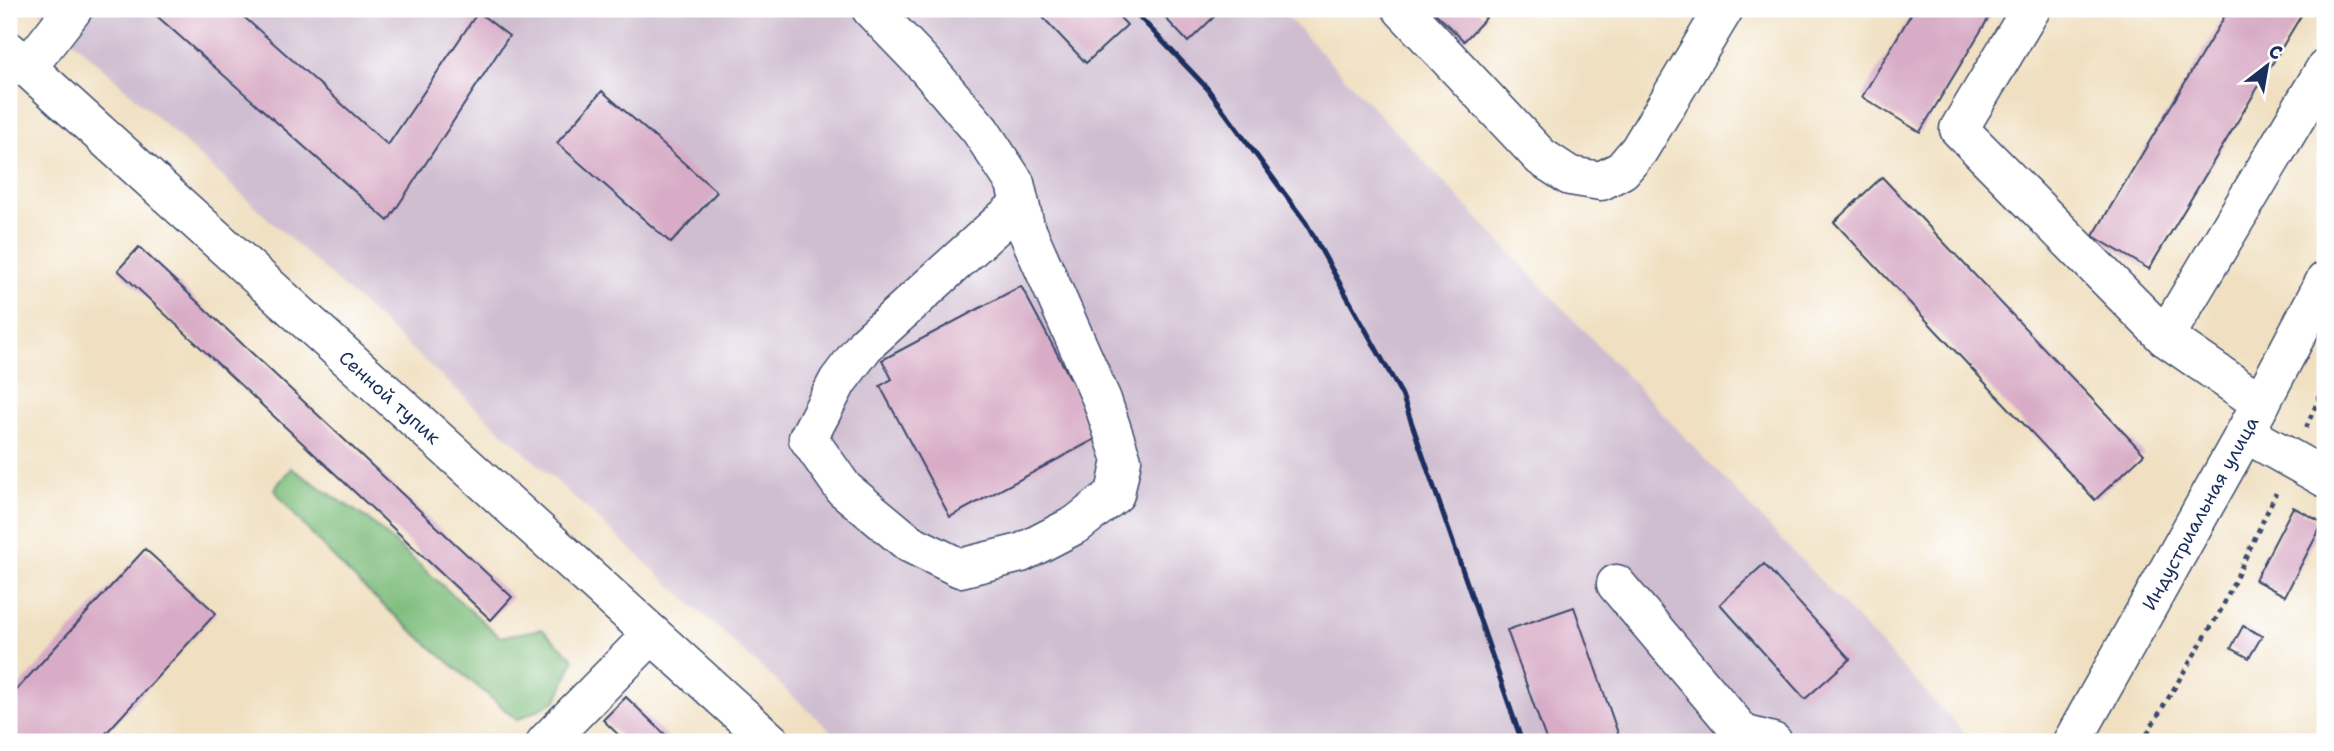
<svg xmlns="http://www.w3.org/2000/svg" width="2334" height="751" viewBox="0 0 2334 751" font-family="'Shantell Sans',sans-serif">
  <rect width="100%" height="100%" fill="#fff"/>
  <filter id="ink" filterUnits="userSpaceOnUse"><feTurbulence type="fractalNoise" baseFrequency=".0143" numOctaves="2"/><feDisplacementMap in="SourceGraphic" scale="14" xChannelSelector="R" yChannelSelector="G"/><feConvolveMatrix kernelMatrix="1 2 1 2 8 2 1 2 1" color-interpolation-filters="sRGB"/></filter>
  <filter id="wash" filterUnits="userSpaceOnUse"><feTurbulence type="fractalNoise" baseFrequency=".00686" numOctaves="4" result="noise"/><feDisplacementMap in="SourceGraphic" scale="28" xChannelSelector="R" yChannelSelector="G"/><feGaussianBlur stdDeviation="1.57" result="paint"/><feColorMatrix in="noise" values="0 0 0 0 0 0 0 0 0 0 0 0 0 0 0 0 0 1.4 0 .05"/><feComposite in="paint" operator="in"/></filter>
  <g filter="url(#wash)">
    <rect width="100%" height="100%" fill="#f0e0c1"/>
    <polygon fill="#cfbdd0" points="38,9 1280,9 1973,742 843,742"/>
    <path fill="#7fbd7d" stroke="#4d766e" stroke-width="2" d="M291,468L369,520L500,637L542,629L574,659L557,700L517,720C433,647 342,579 274,489Z"/>
    <g id="blocks">
      <g fill="#d8acc6">
        <polygon points="149,9 235,9 388,145 478,12 509,36 388,221"/>
        <polygon points="1035,9 1112,9 1127,25 1086,63"/>
        <polygon points="1157,9 1214,9 1218,13 1188,42"/>
        <polygon points="1431,9 1476,9 1486,18 1464,41"/>
        <polygon points="1914,9 1994,9 1920,132 1862,97"/>
        <polygon points="2229,9 2305,9 2149,269 2093,236"/>
        <polygon points="602,91 717,192 671,243 557,143"/>
        <polygon points="1882,177 2144,454 2095,500 1834,222"/>
        <polygon points="139,247 512,597 491,620 118,270"/>
        <polygon points="1021,286 1101,436 950,517 880,386 892,379 882,360"/>
        <polygon points="2293,507 2323,523 2285,596 2255,580"/>
        <polygon points="145,549 216,613 98,742 9,742 9,698"/>
        <polygon points="1764,564 1850,659 1805,699 1720,604"/>
        <polygon points="1574,607 1621,742 1547,742 1507,630"/>
        <polygon points="2243,626 2262,636 2249,658 2231,648"/>
        <polygon points="626,697 673,742 626,742 603,720"/>
      </g>
    </g>
  </g>
  <g filter="url(#ink)">
    <use href="#blocks" fill-opacity="0" stroke="#3b4a6d" stroke-width="2"/>
    <g fill="none" stroke-linecap="round" stroke-linejoin="round">
      <g stroke="#3b4a6d" stroke-width="41">
        <g id="minor">
          <polyline points="871,9 922,62 980,130 1015,183 1025,226 1102,400 1122,460 1115,494 1077,524 1021,553 960,568 909,543 844,489 808,438 838,381 866,344 1020,204"/>
          <polyline points="1402,9 1541,157 1570,176 1601,181 1622,170 1639,150 1724,9"/>
          <polyline points="2031,9 1959,129 2165,337 2261,403"/>
          <polyline points="27,68 73,9"/>
          <polyline points="2165,337 2325,69"/>
          <polyline points="2245,433 2325,478"/>
          <polyline points="1616,584 1743,734 1773,742"/>
          <polyline points="546,742 652,634"/>
        </g>
      </g>
      <g stroke="#3b4a6d" stroke-width="41">
        <g id="major">
          <polyline points="9,51 771,742"/>
          <polyline points="2072,742 2245,433 2325,281"/>
        </g>
      </g>
      <g stroke="#3b4a6d" stroke-width="4.5" stroke-dasharray="5 5" stroke-linecap="butt">
        <polyline points="2306,428 2325,384"/>
        <polyline points="2142,742 2221,610 2276,493"/>
      </g>
      <use href="#minor" stroke="#fff" stroke-width="38"/>
      <use href="#major" stroke="#fff" stroke-width="38"/>
      <polyline stroke="#1b2f5e" stroke-width="5" points="1132,9 1207,88 1306,223 1402,395 1522,742"/>
    </g>
  </g>
  <g text-anchor="middle" stroke-width="5" stroke-linejoin="round" paint-order="stroke">
    <g font-size="19" fill="#1b2f5e" stroke="#fff">
      <text transform="translate(390 397) rotate(42)" y="7">Сенной тупик</text>
      <text transform="translate(2200 513) rotate(-61)" y="7">Индустриальная улица</text>
    </g>
  </g>
  <rect width="2334" height="751" fill="none" stroke="#fff" stroke-width="35"/>
  <g transform="translate(2267 66) rotate(31)" stroke="#ffffff" stroke-width="5" paint-order="stroke">
  <path d="M0-5L12 26L0 18L-12 26Z" fill="#1b2f5e"/>
  <text y="-10" font-size="19" font-weight="bold" text-anchor="middle" fill="#1b2f5e">С</text>
  </g>
</svg>
